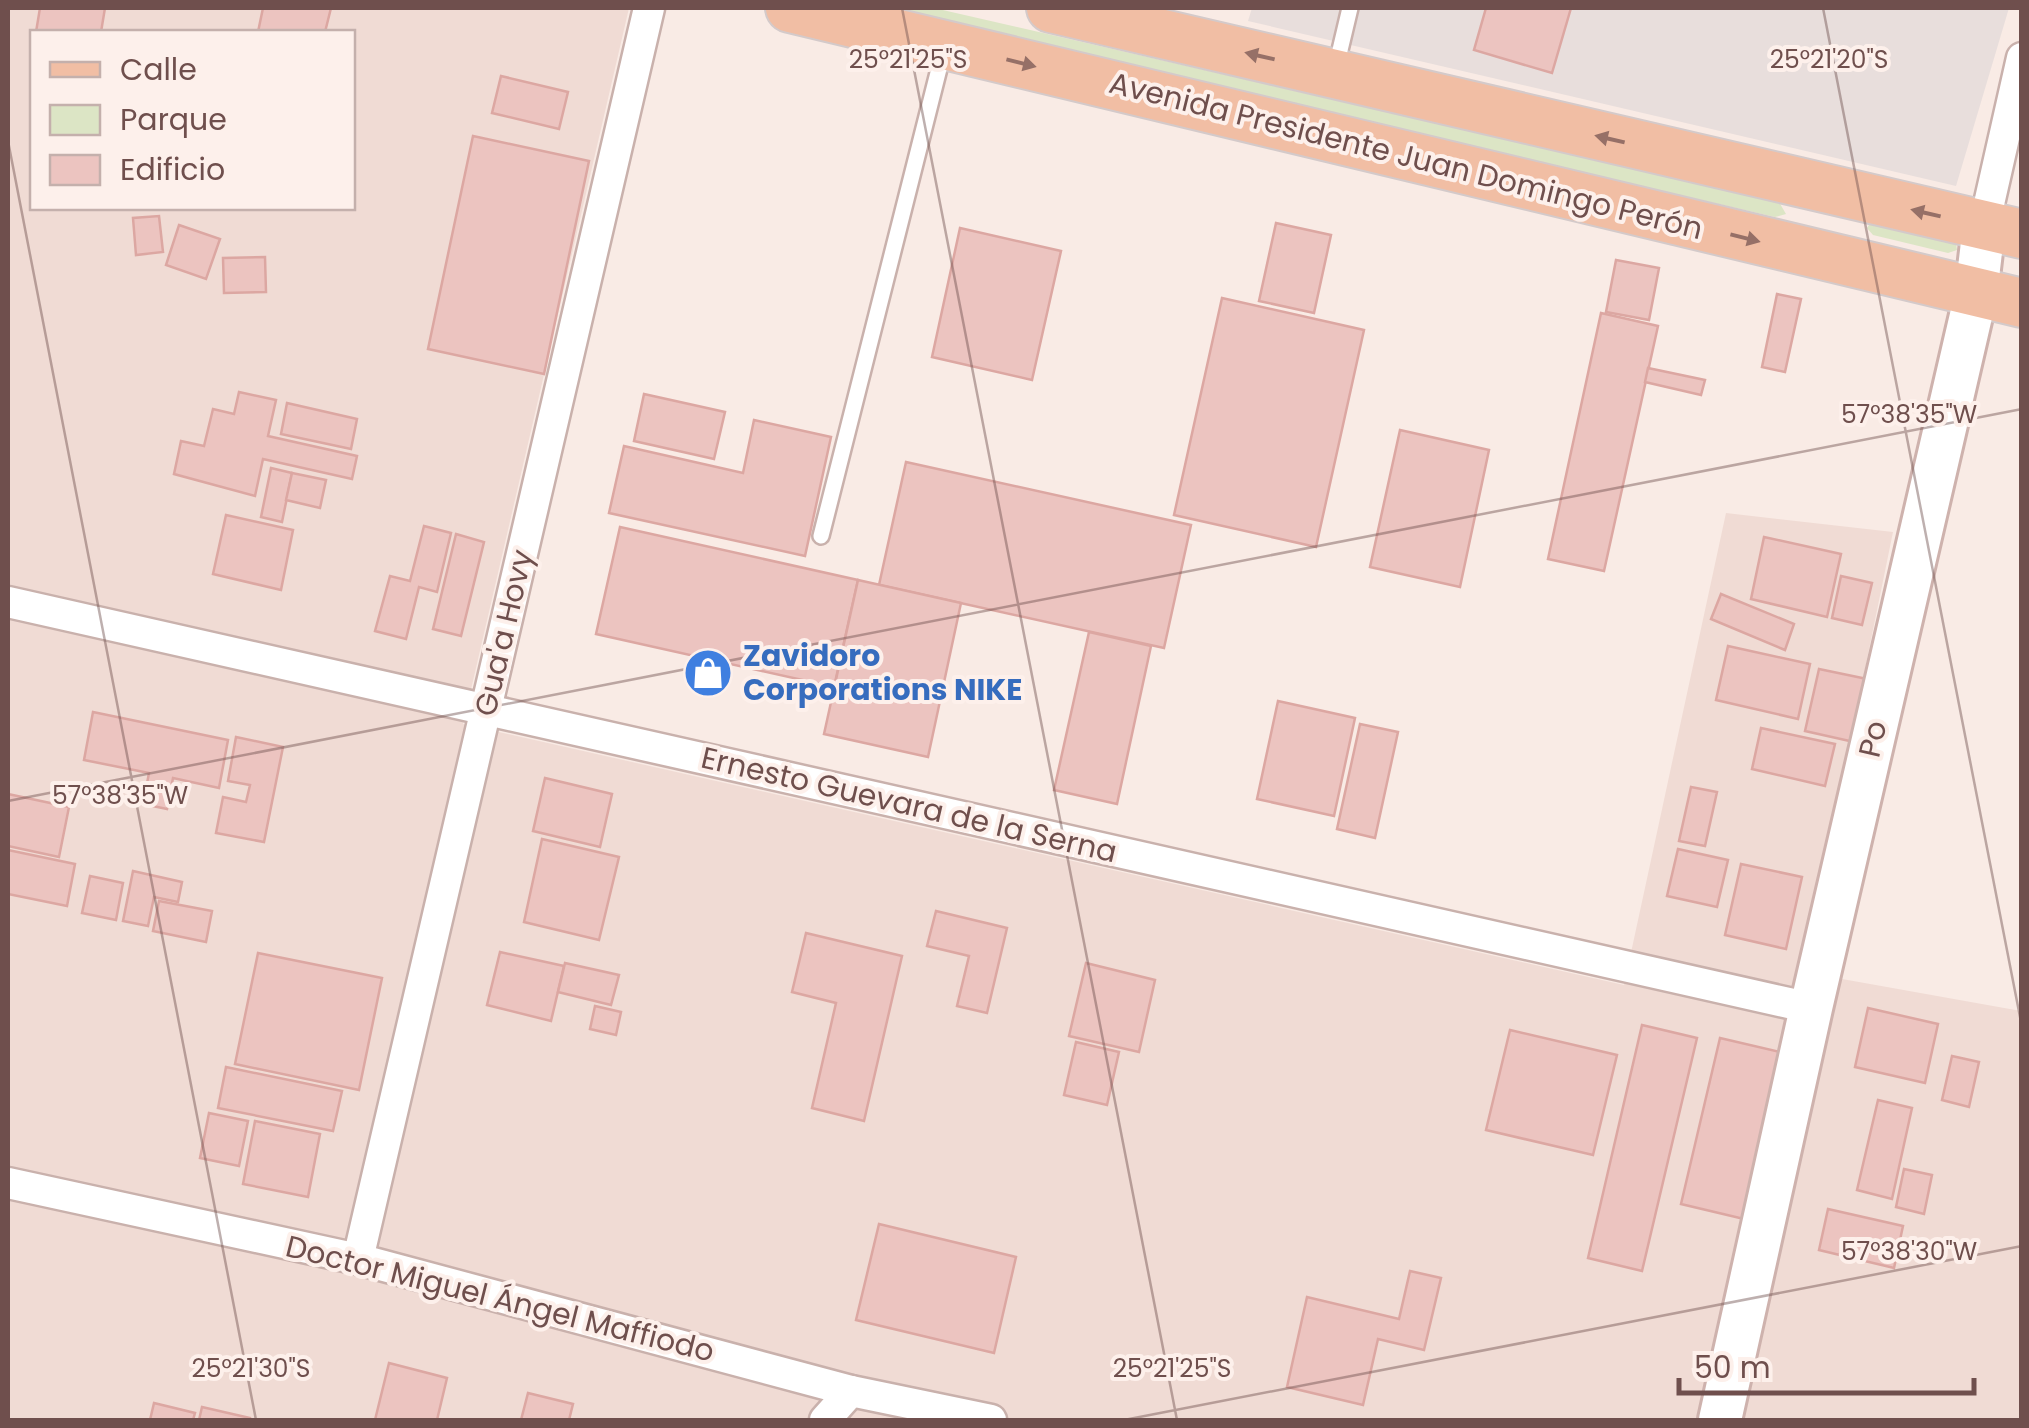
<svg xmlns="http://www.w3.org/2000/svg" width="2029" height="1428" viewBox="0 0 2029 1428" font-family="Poppins,sans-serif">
  <rect width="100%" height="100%" fill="#f9ebe5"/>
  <path fill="#f0dbd4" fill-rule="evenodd" d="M8,8H629L463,724L1624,985L1726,513L1893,532L1803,972L2021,1011V1420H8ZM32,32H352V208H32Z"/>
  <polygon fill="#e8dedc" points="1252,8 2009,8 1956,186 1248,21"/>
  <g fill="#dce5c5">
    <polygon points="865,8 934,8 1779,202 1786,214 1775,217"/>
    <polygon points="1871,222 1951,240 1956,243 1957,250 1948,253 1873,235 1867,228"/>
  </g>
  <g fill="#ecc4c0" stroke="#dca7a2" stroke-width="2.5">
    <polygon points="40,8 105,8 101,32 36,32"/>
    <polygon points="263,8 331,8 325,32 258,32"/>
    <polygon points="1486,8 1571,8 1552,73 1474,50"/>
    <polygon points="501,76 568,92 559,129 492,113"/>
    <polygon points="473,136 589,161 544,374 428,349"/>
    <polygon points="159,216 163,252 136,255 133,218"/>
    <polygon points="1276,223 1331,235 1314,313 1259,301"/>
    <polygon points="179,225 220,239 206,279 166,265"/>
    <polygon points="960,228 1061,251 1032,380 932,357"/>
    <polygon points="265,257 266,292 224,293 223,258"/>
    <polygon points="1616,260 1659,268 1649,320 1606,312"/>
    <polygon points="1777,294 1801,299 1785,372 1762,367"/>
    <polygon points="1222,298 1364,330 1316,547 1174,515"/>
    <polygon points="1601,313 1658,326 1604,571 1548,559"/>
    <polygon points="1648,368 1705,380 1701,395 1645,382"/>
    <polygon points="239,392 276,400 268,436 357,456 352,479 263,459 255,496 174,474 181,441 204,446 213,409 234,414"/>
    <polygon points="644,394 725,412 714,459 634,441"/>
    <polygon points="287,403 357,419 351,449 281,434"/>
    <polygon points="754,420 831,437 805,556 609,513 624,446 743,473"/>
    <polygon points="1400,430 1489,450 1460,587 1370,567"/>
    <polygon points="906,462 1191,525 1164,648 879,585"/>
    <polygon points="271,468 292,473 282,522 261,517"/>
    <polygon points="292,473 326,480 320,508 286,500"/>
    <polygon points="226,515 293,530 281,590 213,574"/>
    <polygon points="424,526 451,533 437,592 419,587 406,639 375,631 390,576 410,581"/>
    <polygon points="620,527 858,580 834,687 596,634"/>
    <polygon points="456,534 484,542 461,636 433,629"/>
    <polygon points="1764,537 1841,554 1827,617 1751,599"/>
    <polygon points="1841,576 1872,583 1862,625 1832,618"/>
    <polygon points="858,580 961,603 928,757 824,734"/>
    <polygon points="1721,594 1794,624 1785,650 1711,619"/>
    <polygon points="1089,632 1151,646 1117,804 1054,790"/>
    <polygon points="1728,646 1810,664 1798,719 1716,700"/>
    <polygon points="1819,669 1867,679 1854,742 1805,731"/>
    <polygon points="1278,701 1355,718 1334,816 1257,799"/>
    <polygon points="93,712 228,740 219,788 173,778 167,809 143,804 149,773 84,760"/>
    <polygon points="1360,724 1398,732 1375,838 1337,829"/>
    <polygon points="1761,728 1835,744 1825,786 1752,769"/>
    <polygon points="236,737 283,747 264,842 216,833 223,797 246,802 250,785 228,781"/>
    <polygon points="545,778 612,794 600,847 533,831"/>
    <polygon points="1691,787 1717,792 1705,846 1679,841"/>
    <polygon points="8,794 69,807 59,857 8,846"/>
    <polygon points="542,839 619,857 599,940 524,922"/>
    <polygon points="1678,849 1728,860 1717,907 1667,896"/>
    <polygon points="8,850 75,864 67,906 8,894"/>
    <polygon points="1741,864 1802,877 1786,949 1725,935"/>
    <polygon points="133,871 182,882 178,902 154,897 148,926 123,921"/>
    <polygon points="90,876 123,883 116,920 82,913"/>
    <polygon points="159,901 212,911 206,942 153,931"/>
    <polygon points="936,911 1007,928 987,1013 957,1006 969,956 927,946"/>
    <polygon points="806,933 902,956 864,1121 812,1108 836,1003 792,992"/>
    <polygon points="500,952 564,966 551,1021 487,1005"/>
    <polygon points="258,953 382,978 359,1090 235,1064"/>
    <polygon points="565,963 619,975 611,1005 558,992"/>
    <polygon points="1086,963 1155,980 1139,1052 1069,1036"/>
    <polygon points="595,1006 621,1012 616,1035 590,1029"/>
    <polygon points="1868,1008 1938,1024 1925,1083 1855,1067"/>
    <polygon points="1642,1025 1697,1038 1642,1271 1588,1258"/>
    <polygon points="1510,1030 1617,1055 1593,1155 1486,1130"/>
    <polygon points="1720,1038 1784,1053 1744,1219 1681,1204"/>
    <polygon points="1076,1042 1119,1052 1107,1105 1064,1095"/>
    <polygon points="1952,1056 1979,1062 1969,1107 1942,1100"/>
    <polygon points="226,1067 342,1091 333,1131 218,1108"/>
    <polygon points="1878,1100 1912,1108 1892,1199 1857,1190"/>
    <polygon points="209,1113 248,1121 239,1166 200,1158"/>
    <polygon points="255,1121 320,1134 308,1197 243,1184"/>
    <polygon points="1904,1169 1932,1175 1924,1214 1896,1207"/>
    <polygon points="1828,1209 1903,1226 1894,1268 1819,1250"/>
    <polygon points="879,1224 1016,1257 994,1353 856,1320"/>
    <polygon points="1410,1271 1441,1278 1424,1350 1378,1339 1363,1405 1287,1387 1307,1297 1399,1319"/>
    <polygon points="389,1363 447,1378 437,1420 375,1420"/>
    <polygon points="528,1393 573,1404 569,1420 521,1420"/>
    <polygon points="154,1403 195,1413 193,1420 150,1420"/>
    <polygon points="202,1407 250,1418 250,1420 199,1420"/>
  </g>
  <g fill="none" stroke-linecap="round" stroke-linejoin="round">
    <g stroke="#c9b1ac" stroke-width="20">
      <g id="lane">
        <polyline points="1336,67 1350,8"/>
        <polyline points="821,536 944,49"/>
      </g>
    </g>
    <g stroke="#c9b1ac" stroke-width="35">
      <g id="street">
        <polyline points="1984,226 2022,58"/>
        <polyline points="8,602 1811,1008"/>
        <polyline points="8,1183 358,1259 851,1391 991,1420"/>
        <polyline points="358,1259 649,8"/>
        <polyline points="825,1420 851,1391"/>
      </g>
    </g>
    <g stroke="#ceb2ad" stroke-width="48">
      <polyline id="secondary" points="1720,1420 1811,1008 1976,294 1984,226"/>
    </g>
    <g stroke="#d4caca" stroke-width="52">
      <g id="primary">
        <polyline points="790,8 2022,303"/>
        <polyline points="1051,8 2022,234"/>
      </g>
    </g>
    <use href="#lane" stroke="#fff" stroke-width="15"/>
    <use href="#street" stroke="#fff" stroke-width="30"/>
    <use href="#secondary" stroke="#fff" stroke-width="42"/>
    <use href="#primary" stroke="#f1bea4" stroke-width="48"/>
  </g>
  <defs><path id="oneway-solid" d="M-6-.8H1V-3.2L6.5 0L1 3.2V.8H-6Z" transform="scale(2.5)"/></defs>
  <g fill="#967067">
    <use href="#oneway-solid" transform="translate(1260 56) rotate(-167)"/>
    <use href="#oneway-solid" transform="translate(1021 63) rotate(14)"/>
    <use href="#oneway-solid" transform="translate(1610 139) rotate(-167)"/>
    <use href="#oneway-solid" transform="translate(1926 213) rotate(-167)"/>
    <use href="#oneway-solid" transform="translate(1745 238) rotate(14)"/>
  </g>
  <path fill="none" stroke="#6f4f4d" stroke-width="2.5" stroke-opacity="0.45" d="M902,8L1177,1420M1823,8L2022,1027M8,141L256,1420M8,801L2022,409M1124,1420L2022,1246"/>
  <defs>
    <g id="shop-disc" transform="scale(2.5)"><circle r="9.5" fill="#3f7fe0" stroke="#fdf0eb"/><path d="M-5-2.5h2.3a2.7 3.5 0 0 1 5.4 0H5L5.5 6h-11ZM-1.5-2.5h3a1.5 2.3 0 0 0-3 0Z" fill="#fff"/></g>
  </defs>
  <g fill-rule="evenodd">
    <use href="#shop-disc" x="708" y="673"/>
  </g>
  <g text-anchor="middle" stroke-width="8" stroke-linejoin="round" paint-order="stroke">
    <g font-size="30" fill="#6f4f4d" stroke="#fdf0eb">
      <text transform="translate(1406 156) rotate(14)" y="10">Avenida Presidente Juan Domingo Perón</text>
      <text transform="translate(504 633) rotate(-77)" y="10">Gua'a Hovy</text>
      <text transform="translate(1873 739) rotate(-77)" y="10">Po</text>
      <text transform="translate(909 805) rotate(13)" y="10">Ernesto Guevara de la Serna</text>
      <text transform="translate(500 1299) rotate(14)" y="10">Doctor Miguel Ángel Maffiodo</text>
    </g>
    <g font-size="30" font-weight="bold" fill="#366cbe" stroke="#fdf0eb" text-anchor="start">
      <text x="743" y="666">Zavidoro<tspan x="743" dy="34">Corporations NIKE</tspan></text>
    </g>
  </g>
  <g font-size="25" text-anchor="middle" fill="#6f4f4d" stroke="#fdf0eb" stroke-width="8" stroke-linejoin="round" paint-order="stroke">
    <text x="908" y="68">25°21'25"S</text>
    <text x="1829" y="68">25°21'20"S</text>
    <text x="1909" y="423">57°38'35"W</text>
    <text x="120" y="804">57°38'35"W</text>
    <text x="1909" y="1260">57°38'30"W</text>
    <text x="251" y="1377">25°21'30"S</text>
    <text x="1172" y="1377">25°21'25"S</text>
  </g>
  <rect width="2029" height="1428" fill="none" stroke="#6f4f4d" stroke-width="20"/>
  <rect x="30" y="30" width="325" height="180" fill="#fdf0eb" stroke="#c4b0ac" stroke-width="2.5"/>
  <rect x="50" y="62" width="50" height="15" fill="#f1bea4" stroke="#c4b0ac" stroke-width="2.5"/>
  <text x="120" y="80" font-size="30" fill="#6f4f4d">Calle</text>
  <rect x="50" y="105" width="50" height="30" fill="#dce5c5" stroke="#c4b0ac" stroke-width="2.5"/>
  <text x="120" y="130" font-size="30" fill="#6f4f4d">Parque</text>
  <rect x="50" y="155" width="50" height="30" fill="#ecc4c0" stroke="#c4b0ac" stroke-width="2.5"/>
  <text x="120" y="180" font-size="30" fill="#6f4f4d">Edificio</text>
  <path d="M1679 1378v15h295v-15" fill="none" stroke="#6f4f4d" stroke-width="5"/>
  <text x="1694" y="1378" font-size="30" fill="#6f4f4d" stroke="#fdf0eb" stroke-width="8" paint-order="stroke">50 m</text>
</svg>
